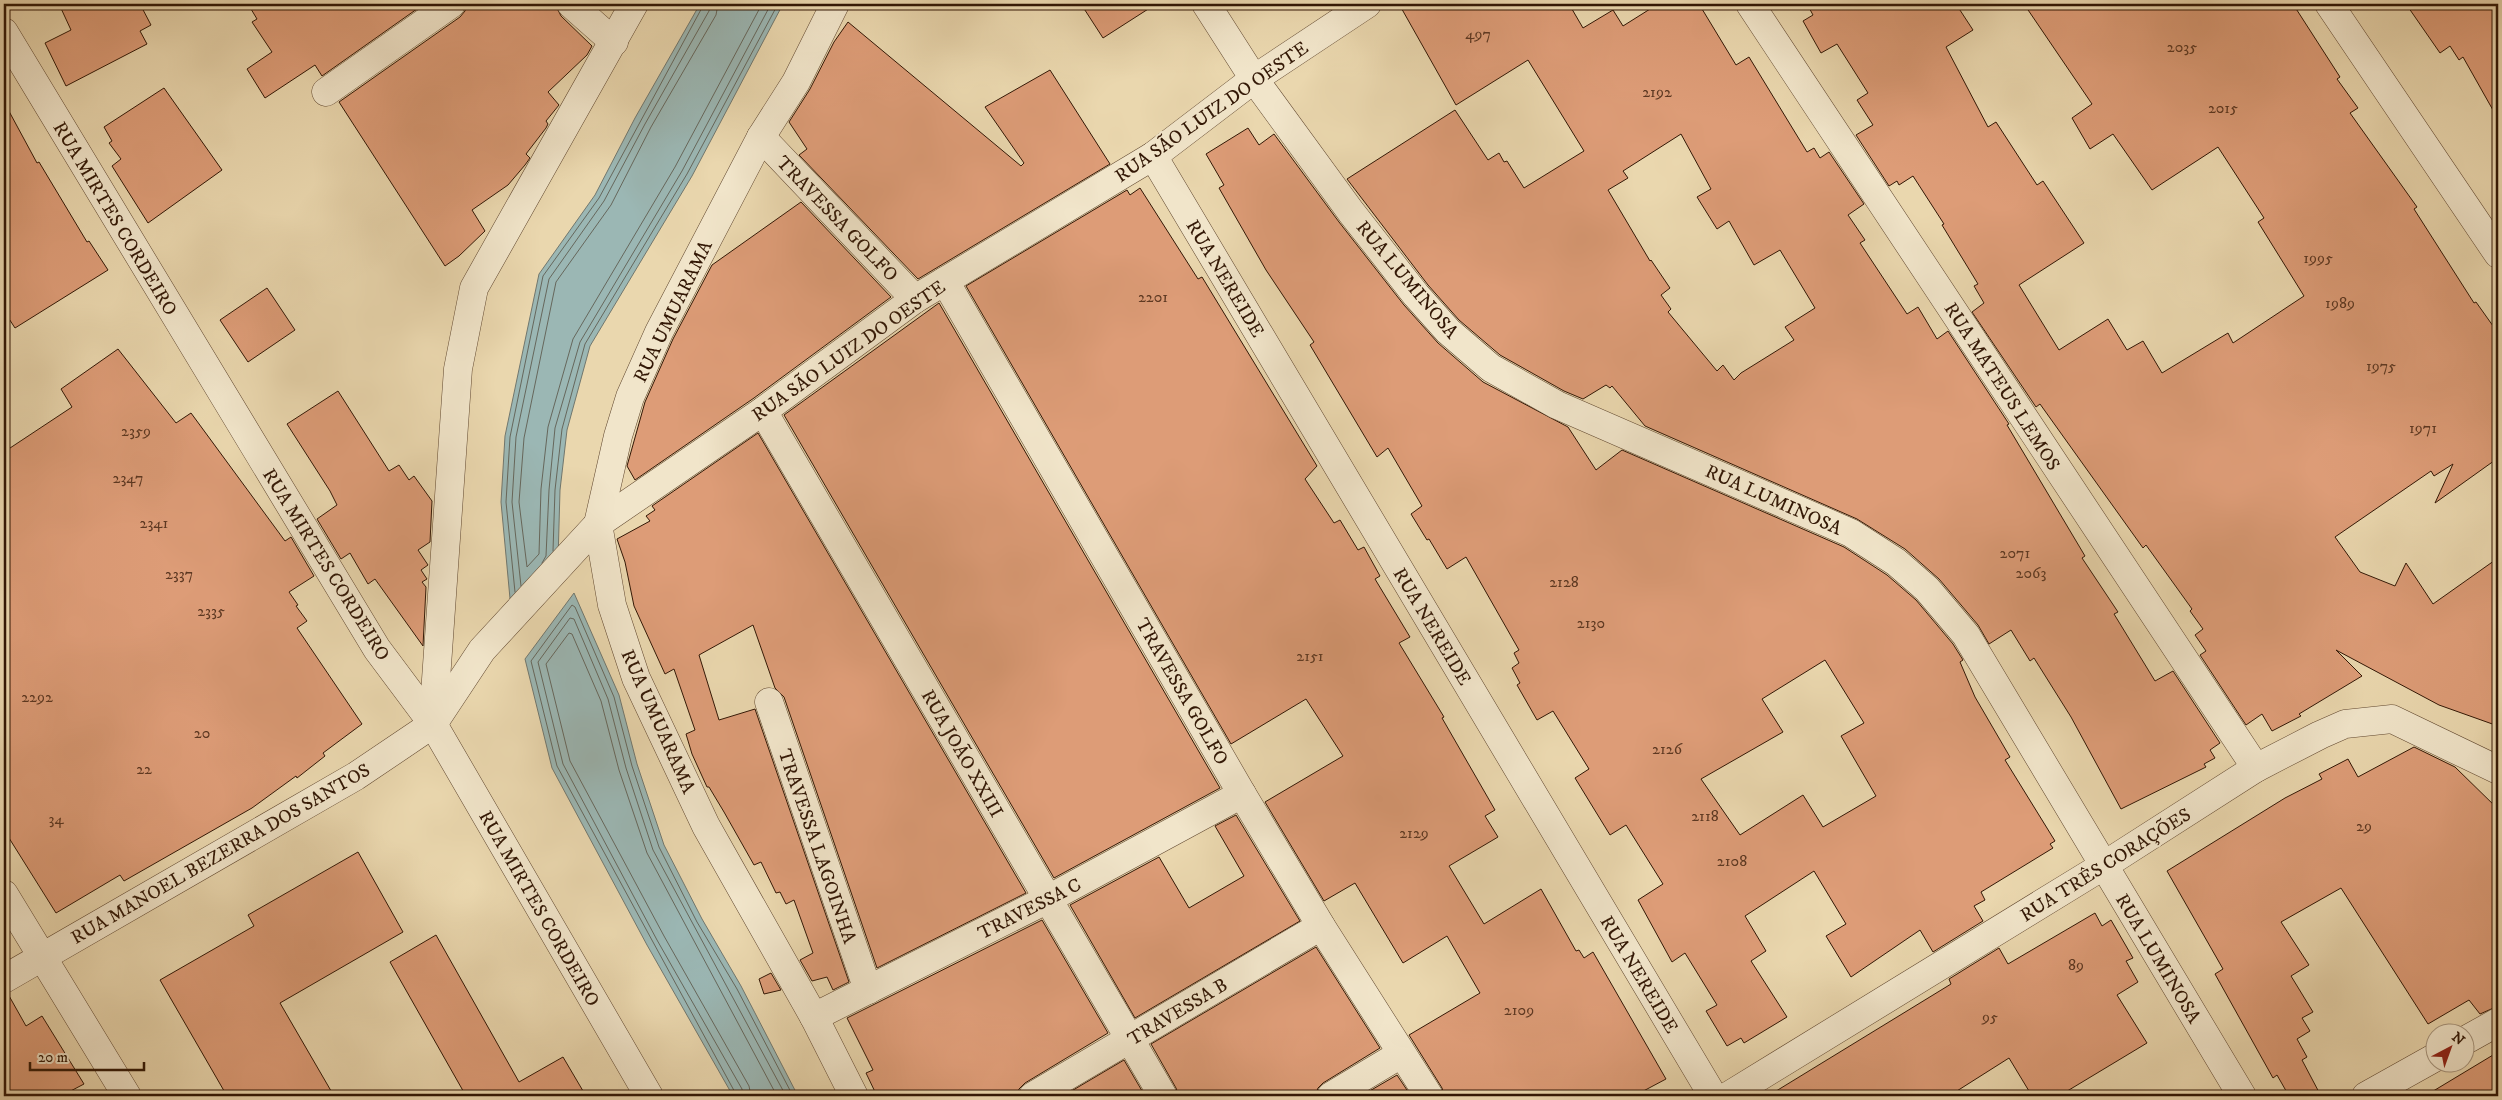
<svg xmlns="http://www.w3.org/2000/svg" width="2502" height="1100" viewBox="0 0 2502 1100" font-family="'IM FELL DW Pica',serif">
  <rect width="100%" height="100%" fill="#ead7ae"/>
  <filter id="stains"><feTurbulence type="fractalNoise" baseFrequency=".004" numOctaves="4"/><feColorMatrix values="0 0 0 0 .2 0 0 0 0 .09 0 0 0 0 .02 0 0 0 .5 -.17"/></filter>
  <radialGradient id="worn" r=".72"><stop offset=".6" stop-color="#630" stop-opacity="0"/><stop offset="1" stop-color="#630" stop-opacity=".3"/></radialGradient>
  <g fill="#9bb7b4" stroke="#71776e">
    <polygon points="700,4 783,4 692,176 590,346 567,430 560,490 558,561 512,620 501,502 505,436 539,274 595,195 635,118"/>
    <polygon points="574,593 619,695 637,764 664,845 702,919 741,986 798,1096 733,1096 647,945 552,768 525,659"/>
  </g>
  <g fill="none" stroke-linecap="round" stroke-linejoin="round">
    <g stroke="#66675c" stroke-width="1">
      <polyline points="718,4 716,15 651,127 611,205 556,282 524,438 519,502 527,567 539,554 541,489 548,427 573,339 675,167 762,4"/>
      <polyline points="553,551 555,490 562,429 585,344 687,174 778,4"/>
      <polyline points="542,563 546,556 549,490 555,428 580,342 682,171 771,4"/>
      <polyline points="521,586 512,502 516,437 549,279 604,201 645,124 709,11 711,4"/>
      <polyline points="515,592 506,502 510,437 543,276 599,198 704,4"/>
      <polyline points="737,1096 557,766 531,661 572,605 575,607 614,697 632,766 659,847 697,922 737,989 793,1096"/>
      <polyline points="743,1096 742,1089 657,940 563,764 538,662 570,618 574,619 608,699 626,768 653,850 786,1096"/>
      <polyline points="751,1096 749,1086 664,936 570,761 546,664 569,633 572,634 601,701 619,770 647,853 777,1096"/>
    </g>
  </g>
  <g fill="#dd9c77" stroke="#321705" fill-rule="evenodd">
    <polygon points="59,4 140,4 151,25 140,31 147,44 66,86 45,43 71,30"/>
    <polygon points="248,4 424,4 322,76 315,65 265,98 247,69 272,52 252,22 257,19"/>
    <polygon points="466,4 555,4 561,16 592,46 587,55 548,92 559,105 546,121 548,124 546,128 526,154 530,158 525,165 508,185 472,210 485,231 459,256 445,266 339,102 460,17 465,11"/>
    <polygon points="1081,4 1156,4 1103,38"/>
    <path d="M1399,4H1569L1583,28L1613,10L1623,26L1658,4H1699L1736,65L1749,57L1807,152L1814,148L1820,158L1829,152L1864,204L1848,215L1865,240L1860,243L1907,314L1918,307L1937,339L1948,331L2009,424L2007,425L2085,556L2082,558L2118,612L2114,614L2155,681L2173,671L2220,743L2210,750L2215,758L2204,764L2206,767L2121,809L2071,717L2034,658L2030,661L2011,630L1989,644L1978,625L1939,579L1905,549L1857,519L1645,426L1612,386L1610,388L1606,385L1583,399L1564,391L1500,355L1459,320L1428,285L1347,179L1455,110L1488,160L1499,153L1504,162L1507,161L1524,188L1584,151L1528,60L1456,105ZM1681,134L1711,189L1697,197L1717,229L1729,221L1754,265L1780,250L1815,308L1785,327L1794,340L1741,373L1734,380L1723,365L1717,371L1668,312L1671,309L1661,295L1670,288L1651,260L1650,261L1608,190L1628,178L1623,171Z"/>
    <polygon points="1807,4 1956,4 1973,30 1946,47 1988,127 1996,122 2037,185 2043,181 2084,243 2019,285 2059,350 2108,319 2127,350 2143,341 2162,373 2228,333 2233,343 2304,296 2258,222 2264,218 2218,147 2152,190 2113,134 2090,149 2072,118 2092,104 2024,4 2293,4 2340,77 2337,79 2358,108 2350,113 2417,207 2414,209 2474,303 2476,302 2498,333 2498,458 2435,503 2453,464 2434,476 2431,471 2335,537 2360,572 2395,586 2406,563 2433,604 2498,558 2498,726 2439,705 2336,650 2362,676 2299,714 2301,716 2272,731 2262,714 2246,725 2200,655 2206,651 2195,635 2203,629 2190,611 2192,609 2146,545 2143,548 2040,404 2036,407 1972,312 1984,303 1974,286 1978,284 1942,225 1944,224 1913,176 1899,185 1897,181 1889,186 1856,135 1873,125 1857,100 1868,93 1837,44 1821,53 1803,21 1813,15"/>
    <polygon points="2406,4 2498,4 2498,119 2463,57 2459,60 2450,46 2440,53"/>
    <polygon points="848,22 1021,166 1024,163 985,107 1050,70 1110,164 918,279 799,155 807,149 789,122 810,89 834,42"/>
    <polygon points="164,88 222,170 148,223 112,166 121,159 109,143 112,141 104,127"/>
    <polygon points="4,102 37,163 39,162 87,242 89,241 108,270 15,328 4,311"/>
    <path d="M1248,128L1259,145L1274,134L1339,222L1404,305L1438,343L1483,382L1568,427L1596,470L1622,450L1844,547L1887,575L1916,600L1953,644L1963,660L1960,662L1975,697L2010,757L2005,760L2055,841L2050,844L2053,848L1981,892L1985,900L1974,906L1983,921L1933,952L1920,930L1851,977L1826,936L1846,924L1814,871L1745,916L1766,951L1751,961L1787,1017L1744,1043L1741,1038L1727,1046L1706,1011L1717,1005L1685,953L1672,962L1638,900L1663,884L1626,825L1610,835L1575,778L1589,769L1553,711L1537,720L1517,685L1520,683L1512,668L1519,663L1514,653L1519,650L1466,557L1447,569L1429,539L1427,540L1411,514L1422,506L1388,448L1377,457L1310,345L1314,342L1266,270L1219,188L1224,185L1206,154ZM1825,660L1864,723L1841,736L1876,796L1823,827L1803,795L1740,835L1701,779L1783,732L1762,699Z"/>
    <polygon points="1140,188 1198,279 1202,277 1317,466 1305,479 1334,523 1340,520 1358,550 1364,547 1380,576 1375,579 1410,637 1399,643 1444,717 1442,718 1495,810 1485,816 1498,837 1449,866 1484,924 1541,889 1576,951 1579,950 1584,958 1593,952 1666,1079 1634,1096 1444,1096 1442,1088 1409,1035 1480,993 1447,936 1403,963 1355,883 1324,901 1265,802 1343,756 1306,699 1231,744 966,286 1127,190 1130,195"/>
    <polygon points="801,202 891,297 754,398 635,480 627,466 645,402 673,339 712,265"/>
    <polygon points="267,288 295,330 248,362 220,320"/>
    <polygon points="939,303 1220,788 1054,878 784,415"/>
    <polygon points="118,349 176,423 191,413 285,541 291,537 314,576 289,592 298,605 296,606 307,621 297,628 362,724 323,753 325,756 297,778 296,776 252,808 124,881 120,875 56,913 4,830 4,452 72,407 61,389"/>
    <polygon points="338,391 389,471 399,465 409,480 414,476 432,501 430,542 418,550 428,565 421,570 427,579 422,582 426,587 423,646 375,579 368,584 350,553 341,559 317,519 337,505 330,491 287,424"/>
    <polygon points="758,433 1026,893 877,968 784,697 775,688 753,625 699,655 719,720 755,709 849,982 833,990 827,977 812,981 800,960 813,953 794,900 786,904 780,892 776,893 761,862 754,865 724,812 709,787 707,787 692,754 686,734 695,730 674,669 665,674 634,606 625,562 617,539 650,521 646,516 655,510 652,506"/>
    <polygon points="2414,747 2455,767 2498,809 2498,1006 2480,1014 2469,1000 2428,1024 2341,888 2281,922 2309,965 2291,976 2313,1012 2302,1018 2310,1031 2297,1039 2307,1057 2302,1060 2321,1096 2289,1096 2277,1075 2273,1078 2215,974 2223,969 2167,871 2285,798 2322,779 2319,774 2348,759 2358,777"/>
    <polygon points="1236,815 1300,921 1135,1018 1070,905 1159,857 1189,908 1244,876 1215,826"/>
    <polygon points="358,852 403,932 280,1003 334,1096 227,1096 160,980 254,926 248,915"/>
    <polygon points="2095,913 2102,926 2111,920 2133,958 2126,961 2138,982 2117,995 2147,1043 2059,1096 2032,1096 2009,1058 1949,1096 1768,1096 1951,984 1949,979 1999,948 2008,964"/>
    <polygon points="1042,920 1108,1033 1025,1083 1019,1089 1017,1096 877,1096 866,1073 873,1070 847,1018"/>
    <polygon points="436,935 519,1082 563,1057 586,1096 466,1096 390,962"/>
    <polygon points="1316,947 1380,1048 1323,1083 1318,1088 1315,1096 1179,1096 1176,1088 1151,1044"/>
    <polygon points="771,973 781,990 764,994 759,979"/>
    <polygon points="8,994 26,1026 42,1016 84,1084 61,1096 4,1096 4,995"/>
    <polygon points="2498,1052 2498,1096 2425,1096"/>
    <polygon points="1124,1060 1145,1096 1063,1096"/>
    <polygon points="1397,1075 1411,1096 1361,1096"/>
  </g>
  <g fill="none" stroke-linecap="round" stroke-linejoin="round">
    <g stroke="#60472f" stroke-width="29">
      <g id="minor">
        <polyline points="571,4 614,42"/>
        <polyline points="835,4 796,82 761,137 659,332 630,397 618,436 598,524 612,605 636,678 706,826 814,1017 854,1096"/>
        <polyline points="1206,4 1254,79 1351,212 1416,295 1448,331 1491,368 1557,405 1851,533 1896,562 1927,589 1966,635 2242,1096"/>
        <polyline points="1750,4 2256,768"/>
        <polyline points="2329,4 2498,254"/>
        <polyline points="4,32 377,649 433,724 649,1096"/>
        <polyline points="326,92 451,4"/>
        <polyline points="761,137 915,299"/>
        <polyline points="1153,156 1713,1096"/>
        <polyline points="945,281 1242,794 1321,926 1429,1096"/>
        <polyline points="763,411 1163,1096"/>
        <polyline points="769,702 868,990"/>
        <polyline points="433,722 458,369 474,288 634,4"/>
        <polyline points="4,894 127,1096"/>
        <polyline points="4,979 356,776 433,724 482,650 598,524 763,411 915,299 1153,156 1254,79 1367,4"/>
        <polyline points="814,1017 1048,899 1242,794"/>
        <polyline points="2464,1041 2498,1022"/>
        <polyline points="1033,1096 1321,926"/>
        <polyline points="1331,1096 1401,1054"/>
        <polyline points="1728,1096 2103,866 2256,768 2320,735 2345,724 2392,719 2498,770"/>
        <polyline points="2366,1096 2434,1058"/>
      </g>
    </g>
    <use href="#minor" stroke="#f1e5ca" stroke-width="28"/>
  </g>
  <g text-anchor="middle" stroke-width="4" stroke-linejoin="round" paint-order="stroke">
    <g font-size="16" fill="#5d3822">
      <text x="1478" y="39">497</text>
      <text x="2182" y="52">2035</text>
      <text x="1657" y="97">2192</text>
      <text x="2223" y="113">2015</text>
      <text x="2318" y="263">1995</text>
      <text x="1153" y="302">2201</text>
      <text x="2340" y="308">1989</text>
      <text x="2381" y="371">1975</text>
      <text x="2423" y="433">1971</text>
      <text x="136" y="436">2359</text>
      <text x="128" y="483">2347</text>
      <text x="154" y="528">2341</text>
      <text x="2015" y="558">2071</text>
      <text x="2031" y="578">2063</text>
      <text x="179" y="579">2337</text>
      <text x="1564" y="587">2128</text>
      <text x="211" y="616">2335</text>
      <text x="1591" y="628">2130</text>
      <text x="1310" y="661">2151</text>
      <text x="37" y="702">2292</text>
      <text x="202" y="738">20</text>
      <text x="1667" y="754">2126</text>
      <text x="144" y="774">22</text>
      <text x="1705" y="821">2118</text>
      <text x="56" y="824">34</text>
      <text x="2364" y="831">29</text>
      <text x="1414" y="838">2129</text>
      <text x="1732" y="866">2108</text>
      <text x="2076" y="970">89</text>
      <text x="1519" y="1015">2109</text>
      <text x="1990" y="1022">95</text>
    </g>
    <g font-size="19" fill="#321705" stroke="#f1e5ca">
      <text transform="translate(1211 111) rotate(-35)" y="7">RUA SÃO LUIZ DO OESTE</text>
      <text transform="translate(116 218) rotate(59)" y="7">RUA MIRTES CORDEIRO</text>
      <text transform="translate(838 218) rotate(46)" y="7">TRAVESSA GOLFO</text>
      <text transform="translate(1226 278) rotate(59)" y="7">RUA NEREIDE</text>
      <text transform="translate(1408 279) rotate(50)" y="7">RUA LUMINOSA</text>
      <text transform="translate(672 311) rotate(-64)" y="7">RUA UMUARAMA</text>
      <text transform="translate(848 350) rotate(-35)" y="7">RUA SÃO LUIZ DO OESTE</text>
      <text transform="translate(2003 386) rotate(57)" y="7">RUA MATEUS LEMOS</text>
      <text transform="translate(1774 499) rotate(24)" y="7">RUA LUMINOSA</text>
      <text transform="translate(327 564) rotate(58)" y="7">RUA MIRTES CORDEIRO</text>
      <text transform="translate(1433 626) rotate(59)" y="7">RUA NEREIDE</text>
      <text transform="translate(1183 691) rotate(60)" y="7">TRAVESSA GOLFO</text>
      <text transform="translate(659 721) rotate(66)" y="7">RUA UMUARAMA</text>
      <text transform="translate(963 753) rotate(60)" y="7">RUA JOÃO XXIII</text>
      <text transform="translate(818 846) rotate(71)" y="7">TRAVESSA LAGOINHA</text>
      <text transform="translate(220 853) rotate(-30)" y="7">RUA MANOEL BEZERRA DOS SANTOS</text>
      <text transform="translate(2105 864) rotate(-32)" y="7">RUA TRÊS CORAÇÕES</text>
      <text transform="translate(540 908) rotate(60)" y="7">RUA MIRTES CORDEIRO</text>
      <text transform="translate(1029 908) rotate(-27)" y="7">TRAVESSA C</text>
      <text transform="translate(2159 958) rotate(59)" y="7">RUA LUMINOSA</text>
      <text transform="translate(1640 974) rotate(59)" y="7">RUA NEREIDE</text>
      <text transform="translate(1177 1011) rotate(-31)" y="7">TRAVESSA B</text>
    </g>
  </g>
  <rect width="2502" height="1100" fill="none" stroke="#ead7ae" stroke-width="20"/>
  <rect x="5" y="5" width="2492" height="1090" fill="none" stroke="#321705" stroke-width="2.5"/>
  <rect x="10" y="10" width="2482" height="1080" fill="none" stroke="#321705"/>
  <g transform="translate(2450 1048) rotate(41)"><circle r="24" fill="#f1e5ca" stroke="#a5937b"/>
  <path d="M0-4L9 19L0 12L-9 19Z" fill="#8f2418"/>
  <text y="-8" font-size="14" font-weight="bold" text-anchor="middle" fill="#321705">N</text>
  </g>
  <path d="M30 1062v8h114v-8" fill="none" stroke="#321705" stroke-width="2.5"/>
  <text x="38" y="1062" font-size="15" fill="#321705" stroke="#f1e5ca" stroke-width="4" paint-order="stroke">20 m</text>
  <rect width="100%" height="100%" filter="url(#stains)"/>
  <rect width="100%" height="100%" fill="url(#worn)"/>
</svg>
